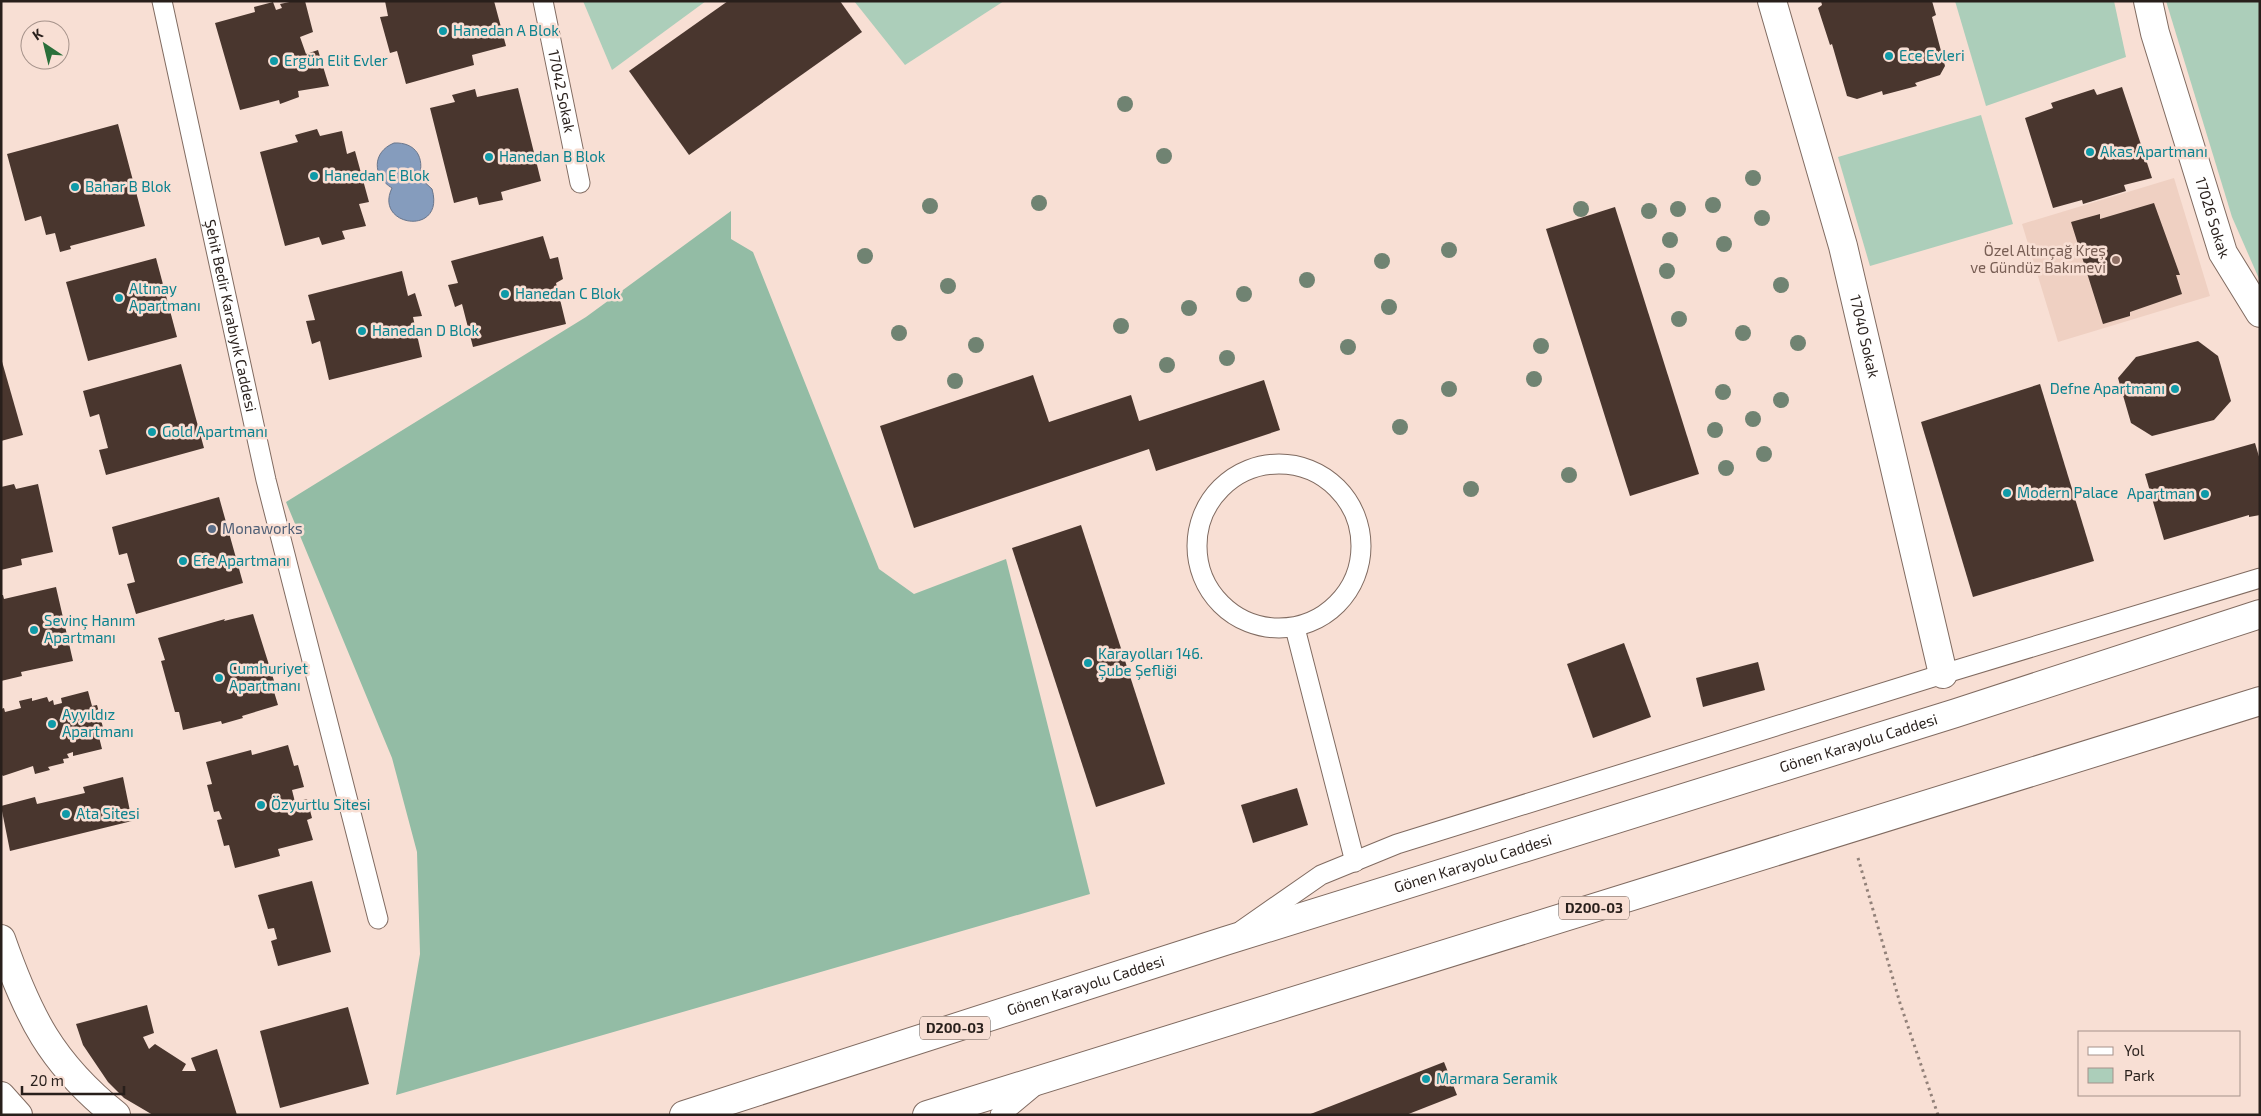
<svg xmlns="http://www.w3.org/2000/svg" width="2261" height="1116" viewBox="0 0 2261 1116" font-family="'Exo 2',sans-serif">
  <rect width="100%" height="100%" fill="#f8dfd4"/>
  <polygon fill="#efd0c2" points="2174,178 2210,296 2058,342 2022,224"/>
  <g fill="#acceba">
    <polygon points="583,1 706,1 612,70"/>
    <polygon points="854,1 1004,1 905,65"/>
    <polygon points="1955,1 2114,1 2126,57 1986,106"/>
    <polygon points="2166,1 2260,1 2260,281 2232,217"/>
    <polygon points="1981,115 2013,224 1870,266 1838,157"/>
  </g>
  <polygon fill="#93bca5" points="731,211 731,239 753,252 879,569 914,594 1006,559 1090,894 396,1095 420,954 417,852 392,758 286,502 586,317"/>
  <path fill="#859cbd" stroke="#69768c" d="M394,143C416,142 425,158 419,177L432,189C446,237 373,227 392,188C372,176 372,152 394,143Z"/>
  <g fill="#49362e">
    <polygon points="294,1 305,1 313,32 300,37 306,54 318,50 329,86 298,91 299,97 280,104 279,100 240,110 215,23 255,12 254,7 273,2 276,10 282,8 280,4"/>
    <polygon points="385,1 494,1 506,46 472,55 474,65 406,84 397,51 390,53 380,17 388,16"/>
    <polygon points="728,1 840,1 862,32 689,155 629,71"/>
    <polygon points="1821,1 1932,1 1936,15 1932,17 1945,66 1940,75 1915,83 1917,86 1883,95 1882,91 1857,99 1847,96 1832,44 1830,45 1818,8 1822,5"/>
    <polygon points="2122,87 2152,178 2124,185 2126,191 2083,204 2082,200 2053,208 2025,118 2053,108 2051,103 2094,89 2097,95"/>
    <polygon points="518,88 541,181 501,192 503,200 479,205 477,197 454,203 430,108 455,102 452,95 475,89 477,97"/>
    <polygon points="118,124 145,226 70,246 71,249 60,252 55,233 46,235 41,216 25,221 7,154"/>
    <polygon points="317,129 320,136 342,131 347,154 355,151 369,202 359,204 366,226 342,231 345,239 322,245 319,237 285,246 260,152 298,142 295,135"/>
    <polygon points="2154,203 2180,275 2176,275 2182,294 2130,312 2130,316 2103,324 2071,222 2100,214 2100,219"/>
    <polygon points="1615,207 1699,474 1630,496 1546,229"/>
    <polygon points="543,236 550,259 558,257 563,279 556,283 566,324 473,347 462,304 455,307 448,285 458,283 451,261"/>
    <polygon points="156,258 177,337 88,361 66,282"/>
    <polygon points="402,271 408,296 415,293 422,316 413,317 422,357 329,380 320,341 312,344 306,321 315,320 308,295"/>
    <polygon points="2198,341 2218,356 2231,401 2214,420 2152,436 2131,423 2118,378 2136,357"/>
    <polygon points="1,358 23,435 1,441"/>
    <polygon points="181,364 204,448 106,475 99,450 108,448 99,414 90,417 83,391"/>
    <polygon points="1033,375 1049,422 1131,395 1139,421 1264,380 1280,430 1156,471 1149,449 914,528 880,426"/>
    <polygon points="2040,384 2094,561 1973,597 1921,422"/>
    <polygon points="2255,443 2260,460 2260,515 2249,517 2249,515 2164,540 2145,474"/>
    <polygon points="14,484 16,489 38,484 53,552 21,559 22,565 1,570 1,487"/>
    <polygon points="219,497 243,583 136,614 127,584 135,582 127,553 119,555 112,527"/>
    <polygon points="1081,525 1165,784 1096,807 1012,548"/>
    <polygon points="56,587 73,661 21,672 22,676 1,681 1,595 3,595 4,599"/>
    <polygon points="253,614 275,684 272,685 278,705 242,716 243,718 222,724 221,721 183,730 179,712 175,712 161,661 165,660 158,638 225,619 224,621"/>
    <polygon points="1624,643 1651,717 1593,738 1567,664"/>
    <polygon points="1758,662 1765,690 1703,707 1696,678"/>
    <polygon points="88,691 92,706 97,705 105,735 99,737 102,749 73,756 73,752 67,754 69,758 63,759 64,763 48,767 50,770 35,774 33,766 3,776 1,774 1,709 4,708 5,712 21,708 19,701 32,698 32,701 47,697 49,702 53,700 54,705 62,703 61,698"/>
    <polygon points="288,745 294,766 298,765 304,787 292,790 295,802 307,799 312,818 307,820 313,840 278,849 280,856 235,868 229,845 224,846 217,820 222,819 219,811 214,812 207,785 212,784 206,762 251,750 252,755"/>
    <polygon points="123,777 132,821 10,851 1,806 35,797 37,804 85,793 83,787"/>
    <polygon points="1297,788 1308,825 1253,843 1241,805"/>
    <polygon points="312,881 331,952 278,966 271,941 277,939 274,928 268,929 258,895"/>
    <polygon points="147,1005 154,1033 143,1037 149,1049 155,1044 186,1064 182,1071 196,1071 191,1058 217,1049 237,1115 153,1115 124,1098 108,1082 83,1045 76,1024"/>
    <polygon points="348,1007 369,1084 280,1108 260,1031"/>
    <polygon points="1444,1062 1457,1095 1406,1115 1308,1115"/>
  </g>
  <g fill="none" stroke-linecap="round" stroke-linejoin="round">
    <g stroke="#806b61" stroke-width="21">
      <g id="lane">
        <path id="s1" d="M162,1L266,480L378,919"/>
        <path id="s2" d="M543,1L580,183"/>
        <circle cx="1279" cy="546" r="82"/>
        <polyline points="1295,628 1355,862"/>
        <polyline points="1242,930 1321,875 1397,844 1943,674 2260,578"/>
        <polyline points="1000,1115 1036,1085"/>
      </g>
    </g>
    <g stroke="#806b61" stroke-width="30">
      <g id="street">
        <path id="s3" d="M1772,1L1843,246L1943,674"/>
        <path id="s4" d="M2148,1L2155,33L2223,253L2260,313"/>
        <path d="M1,939C28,1016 51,1063 116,1115"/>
      </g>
    </g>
    <g stroke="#806b61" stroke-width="30">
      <g id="highway">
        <polyline points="1,1096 18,1115"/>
        <path id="s5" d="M684,1115L1225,941L1956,713L2260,614"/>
        <polyline points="927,1115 2260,701"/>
      </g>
    </g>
    <polyline stroke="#928179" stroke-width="3" stroke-dasharray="2.5 4" stroke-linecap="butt" points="1858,858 1900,1003 1938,1115"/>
    <use href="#lane" stroke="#fff" stroke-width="19"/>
    <use href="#street" stroke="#fff" stroke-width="28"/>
    <use href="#highway" stroke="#fff" stroke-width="28"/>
  </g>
  <g fill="#708372">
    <circle cx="1125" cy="104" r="8"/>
    <circle cx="1164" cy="156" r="8"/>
    <circle cx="1753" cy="178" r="8"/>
    <circle cx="1039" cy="203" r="8"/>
    <circle cx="1713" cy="205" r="8"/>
    <circle cx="930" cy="206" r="8"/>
    <circle cx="1581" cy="209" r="8"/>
    <circle cx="1678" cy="209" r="8"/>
    <circle cx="1649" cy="211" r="8"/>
    <circle cx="1762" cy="218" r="8"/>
    <circle cx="1670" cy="240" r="8"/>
    <circle cx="1724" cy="244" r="8"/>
    <circle cx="1449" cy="250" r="8"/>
    <circle cx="865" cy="256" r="8"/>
    <circle cx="1382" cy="261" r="8"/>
    <circle cx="1667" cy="271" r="8"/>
    <circle cx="1307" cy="280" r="8"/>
    <circle cx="1781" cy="285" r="8"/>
    <circle cx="948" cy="286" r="8"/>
    <circle cx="1244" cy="294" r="8"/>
    <circle cx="1389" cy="307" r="8"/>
    <circle cx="1189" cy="308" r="8"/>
    <circle cx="1679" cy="319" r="8"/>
    <circle cx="1121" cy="326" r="8"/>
    <circle cx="899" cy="333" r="8"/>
    <circle cx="1743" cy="333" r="8"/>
    <circle cx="1798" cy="343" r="8"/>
    <circle cx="976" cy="345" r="8"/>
    <circle cx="1541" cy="346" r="8"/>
    <circle cx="1348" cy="347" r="8"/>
    <circle cx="1227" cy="358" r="8"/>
    <circle cx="1167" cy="365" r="8"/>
    <circle cx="1534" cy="379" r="8"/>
    <circle cx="955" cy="381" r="8"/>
    <circle cx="1449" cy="389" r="8"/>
    <circle cx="1723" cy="392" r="8"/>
    <circle cx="1781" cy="400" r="8"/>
    <circle cx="1753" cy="419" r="8"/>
    <circle cx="1400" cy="427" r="8"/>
    <circle cx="1715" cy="430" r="8"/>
    <circle cx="1764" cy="454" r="8"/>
    <circle cx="1726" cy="468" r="8"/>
    <circle cx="1569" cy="475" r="8"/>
    <circle cx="1471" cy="489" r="8"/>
  </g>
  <g fill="#0f9aa8" stroke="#f8dfd4" stroke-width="2">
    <circle cx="443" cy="31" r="5"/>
    <circle cx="1889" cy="56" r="5"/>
    <circle cx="274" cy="61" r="5"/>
    <circle cx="2090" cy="152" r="5"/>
    <circle cx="489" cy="157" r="5"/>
    <circle cx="314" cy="176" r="5"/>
    <circle cx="75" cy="187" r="5"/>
    <circle cx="505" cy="294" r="5"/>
    <circle cx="119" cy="298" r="5"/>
    <circle cx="362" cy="331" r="5"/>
    <circle cx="2175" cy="389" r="5"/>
    <circle cx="152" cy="432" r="5"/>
    <circle cx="2007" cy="493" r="5"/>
    <circle cx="2205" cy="494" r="5"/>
    <circle cx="183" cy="561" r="5"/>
    <circle cx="34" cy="630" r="5"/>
    <circle cx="1088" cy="663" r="5"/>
    <circle cx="219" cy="678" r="5"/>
    <circle cx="52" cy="724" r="5"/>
    <circle cx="261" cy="805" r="5"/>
    <circle cx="66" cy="814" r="5"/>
    <circle cx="1426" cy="1079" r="5"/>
  </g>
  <circle fill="#8d6e63" stroke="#f8dfd4" stroke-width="2" cx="2116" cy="260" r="5"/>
  <circle fill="#5c6f8a" stroke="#f8dfd4" stroke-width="2" cx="212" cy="529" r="5"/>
  <g text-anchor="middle" stroke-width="5" stroke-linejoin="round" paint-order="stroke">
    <g fill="#f8dfd4" stroke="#665952" stroke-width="1">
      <rect x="1559" y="896.5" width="70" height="23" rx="4"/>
      <rect x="920" y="1016.5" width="70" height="23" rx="4"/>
    </g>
    <g font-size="14" font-weight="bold" fill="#281f1b">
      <text x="1594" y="913">D200-03</text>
      <text x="955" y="1033">D200-03</text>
    </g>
    <g font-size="15" fill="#0d838f" stroke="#f8dfd4" text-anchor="start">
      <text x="453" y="36">Hanedan A Blok</text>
      <text x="1899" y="61">Ece Evleri</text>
      <text x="284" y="66">Ergün Elit Evler</text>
      <text x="2100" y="157">Akas Apartmanı</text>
      <text x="499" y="162">Hanedan B Blok</text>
      <text x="324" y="181">Hanedan E Blok</text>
      <text x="85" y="192">Bahar B Blok</text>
      <text x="129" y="294">Altınay<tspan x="129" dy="17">Apartmanı</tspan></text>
      <text x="515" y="299">Hanedan C Blok</text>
      <text x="372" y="336">Hanedan D Blok</text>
      <text x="2165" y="394" text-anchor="end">Defne Apartmanı</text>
      <text x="162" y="437">Gold Apartmanı</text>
      <text x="2017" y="498">Modern Palace</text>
      <text x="2195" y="499" text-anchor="end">Apartman</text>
      <text x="193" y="566">Efe Apartmanı</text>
      <text x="44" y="626">Sevinç Hanım<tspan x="44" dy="17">Apartmanı</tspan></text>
      <text x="1098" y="659">Karayolları 146.<tspan x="1098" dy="17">Şube Şefliği</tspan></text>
      <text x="229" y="674">Cumhuriyet<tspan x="229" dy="17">Apartmanı</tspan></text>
      <text x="62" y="720">Ayyıldız<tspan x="62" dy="17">Apartmanı</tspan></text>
      <text x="271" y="810">Özyurtlu Sitesi</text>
      <text x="76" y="819">Ata Sitesi</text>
      <text x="1436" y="1084">Marmara Seramik</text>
    </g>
    <g font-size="15" fill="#281f1b" stroke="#f8dfd4">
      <text dy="5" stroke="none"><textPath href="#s2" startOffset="92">17042 Sokak</textPath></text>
      <text dy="5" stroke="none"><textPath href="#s4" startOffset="226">17026 Sokak</textPath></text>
      <text dy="5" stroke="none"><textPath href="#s1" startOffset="322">Şehit Bedir Karabıyık Caddesi</textPath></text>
      <text dy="5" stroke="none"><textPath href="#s3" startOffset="348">17040 Sokak</textPath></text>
      <text dy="5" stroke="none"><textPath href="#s5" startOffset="1232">Gönen Karayolu Caddesi</textPath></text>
      <text dy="5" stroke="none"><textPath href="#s5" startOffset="828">Gönen Karayolu Caddesi</textPath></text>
      <text dy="5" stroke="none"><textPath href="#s5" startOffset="422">Gönen Karayolu Caddesi</textPath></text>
    </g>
    <g font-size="15" fill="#785e54" stroke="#f8dfd4" text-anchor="end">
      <text x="2106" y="256">Özel Altınçağ Kreş<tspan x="2106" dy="17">ve Gündüz Bakımevi</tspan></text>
    </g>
    <g font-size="15" fill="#4e5e75" stroke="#f8dfd4" text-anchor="start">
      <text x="222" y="534">Monaworks</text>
    </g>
  </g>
  <rect width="2261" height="1116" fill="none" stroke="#281f1b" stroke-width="5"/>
  <rect x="2078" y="1031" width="162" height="65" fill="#f8dfd4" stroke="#a5928a"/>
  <rect x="2088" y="1047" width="25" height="8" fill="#ffffff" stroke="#a5928a"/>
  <text x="2124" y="1056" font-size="15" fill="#281f1b">Yol</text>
  <rect x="2088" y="1068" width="25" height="15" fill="#acceba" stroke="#a5928a"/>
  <text x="2124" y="1081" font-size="15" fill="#281f1b">Park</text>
  <g transform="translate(45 45) rotate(325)"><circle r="24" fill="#f8dfd4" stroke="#a5928a"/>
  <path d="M0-4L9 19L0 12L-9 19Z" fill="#2a6f3a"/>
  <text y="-8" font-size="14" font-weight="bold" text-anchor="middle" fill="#281f1b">K</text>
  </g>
  <path d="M22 1086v8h102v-8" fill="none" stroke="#281f1b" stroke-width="2.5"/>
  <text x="30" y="1086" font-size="15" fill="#281f1b" stroke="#f8dfd4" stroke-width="4" paint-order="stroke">20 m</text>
</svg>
